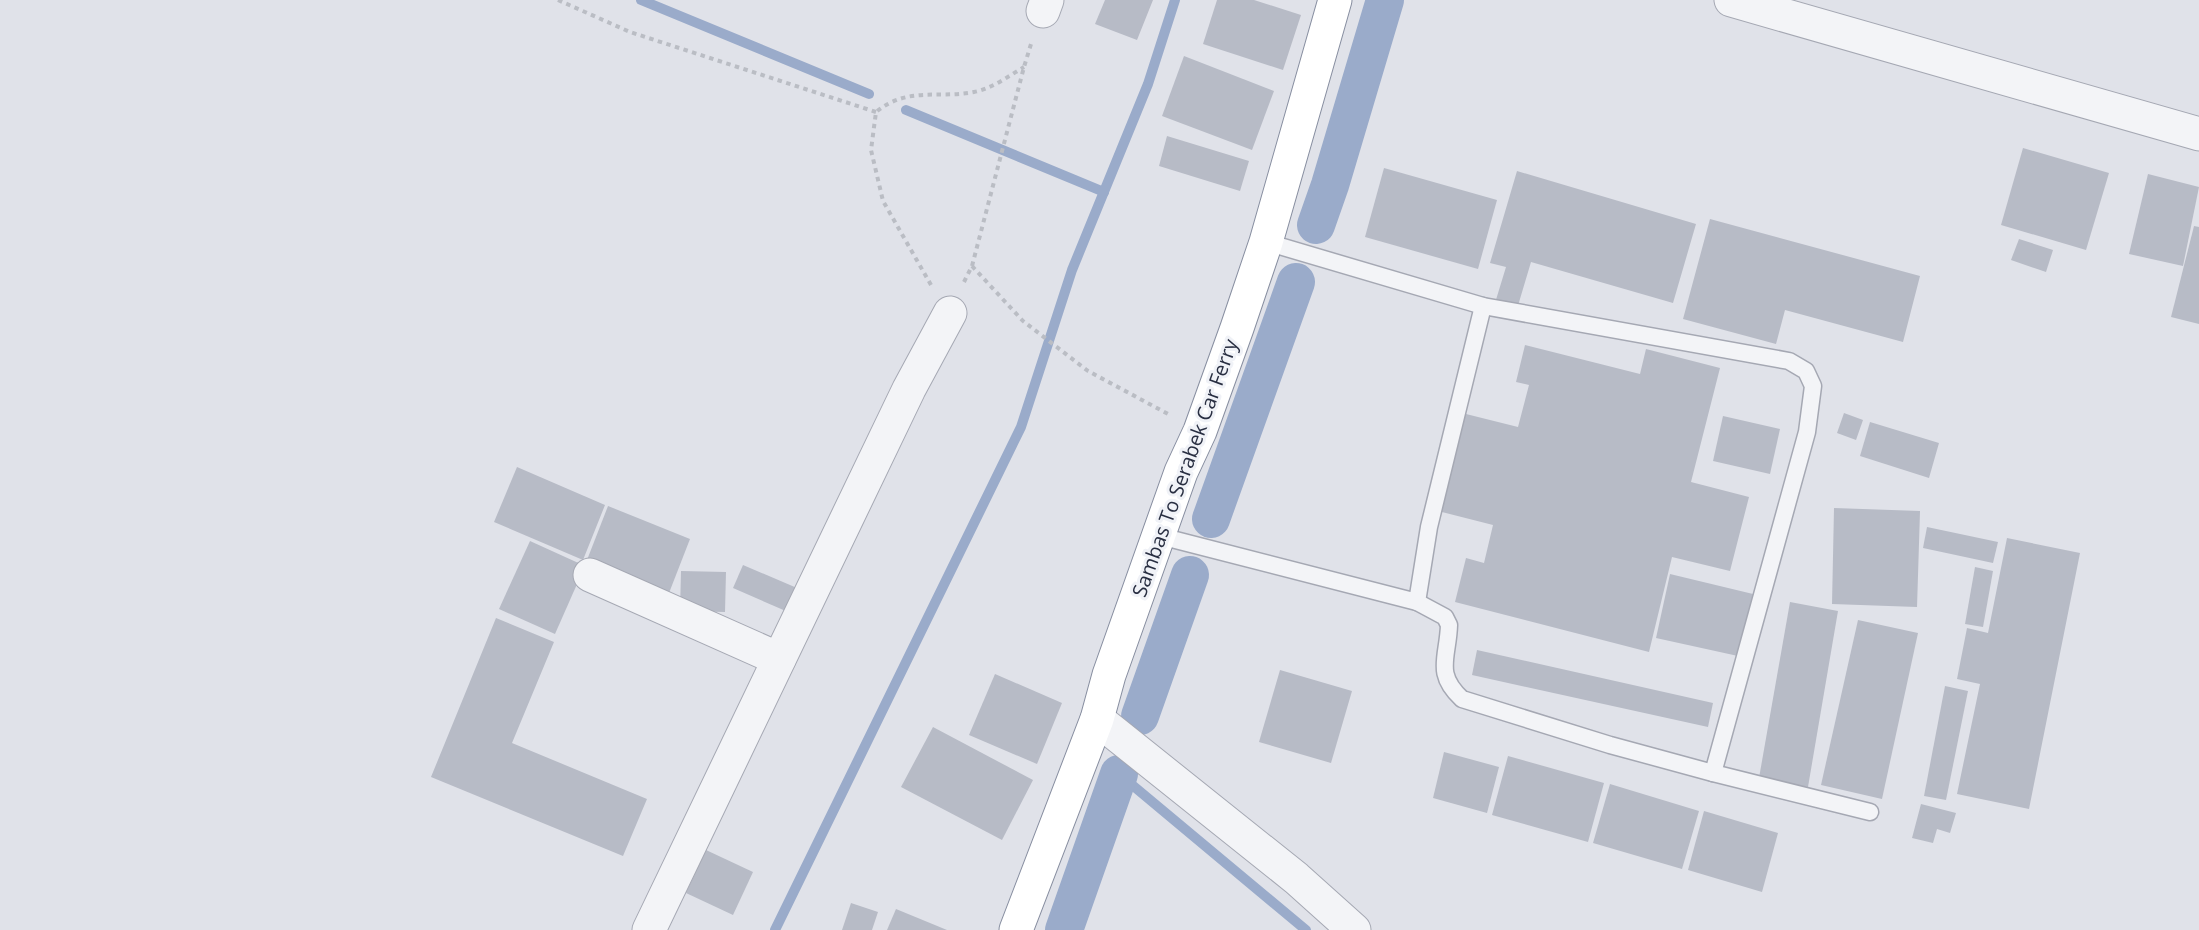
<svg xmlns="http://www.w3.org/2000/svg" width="2199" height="930" viewBox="0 0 2199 930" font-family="'Open Sans',sans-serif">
  <rect width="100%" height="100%" fill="#e0e2e9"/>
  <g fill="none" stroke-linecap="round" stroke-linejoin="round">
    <g stroke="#9aabca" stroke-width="10">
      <polyline points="641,0 869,94"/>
      <polyline points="906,110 1104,192"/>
      <polyline points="1119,774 1306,930"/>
      <polyline points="775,930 1021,427 1072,270 1148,84 1175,0"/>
    </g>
    <g stroke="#9aabca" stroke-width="38">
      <polyline points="1316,225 1330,185 1385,0"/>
      <polyline points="1211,519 1296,282"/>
      <polyline points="1140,716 1190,575"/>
      <polyline points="1064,930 1119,774"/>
    </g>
  </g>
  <g fill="#b7bbc6">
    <polygon points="1105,0 1153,0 1137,40 1095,24"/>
    <polygon points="1217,0 1254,0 1301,15 1283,70 1203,44"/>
    <polygon points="1184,56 1274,91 1252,150 1162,116"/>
    <polygon points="1167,136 1249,161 1240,191 1159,166"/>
    <polygon points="2023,148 2109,173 2086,250 2001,225"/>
    <polygon points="1384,168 1497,200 1478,269 1365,237"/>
    <polygon points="1517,171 1696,224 1673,303 1531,262 1517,309 1495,303 1506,267 1490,263"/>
    <polygon points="2148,174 2199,187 2183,266 2129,254"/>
    <polygon points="1710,219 1920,276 1903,342 1785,310 1776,344 1683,319"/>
    <polygon points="2194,226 2199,227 2199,324 2171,317"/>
    <polygon points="2019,239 2053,250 2046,272 2011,260"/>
    <polygon points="1525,345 1640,374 1646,349 1720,368 1691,482 1749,497 1730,571 1672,557 1649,652 1455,602 1466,558 1484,563 1493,525 1438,511 1462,413 1518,427 1529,385 1516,382"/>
    <polygon points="1844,413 1863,420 1856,440 1837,433"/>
    <polygon points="1723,416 1780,429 1770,474 1713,461"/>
    <polygon points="1870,422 1939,443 1929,478 1860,456"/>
    <polygon points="517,467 605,505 583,560 494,522"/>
    <polygon points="608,506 690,539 669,593 587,560"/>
    <polygon points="1834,508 1920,511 1917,607 1832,604"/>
    <polygon points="1927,527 1998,542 1993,563 1923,548"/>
    <polygon points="2007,538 2080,553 2029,809 1957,794 1980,684 1957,679 1967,628 1988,633"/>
    <polygon points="530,541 585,566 555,634 499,609"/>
    <polygon points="743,565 804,591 795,615 733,588"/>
    <polygon points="1975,567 1993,571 1983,627 1965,624"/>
    <polygon points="681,571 726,572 725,612 680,611"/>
    <polygon points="1670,574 1753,594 1738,656 1656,638"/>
    <polygon points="1790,602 1838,611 1808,787 1759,778"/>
    <polygon points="496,618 554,642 512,743 647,799 623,856 431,777"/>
    <polygon points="1858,620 1918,633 1882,799 1821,785"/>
    <polygon points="1477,650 1713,703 1708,727 1472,675"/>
    <polygon points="1280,670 1352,691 1331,763 1259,742"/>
    <polygon points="995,674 1062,703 1037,764 969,735"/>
    <polygon points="1945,686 1968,691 1946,800 1924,796"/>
    <polygon points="933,727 1033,780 1002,840 901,787"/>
    <polygon points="1444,752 1499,767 1487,813 1433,798"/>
    <polygon points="1508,756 1604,783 1588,842 1492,815"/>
    <polygon points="1610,784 1699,811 1682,869 1593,843"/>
    <polygon points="1921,804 1956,813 1950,833 1937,829 1933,843 1912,838"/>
    <polygon points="1704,811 1778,833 1762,892 1688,870"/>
    <polygon points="706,850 753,872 733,915 686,893"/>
    <polygon points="851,903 878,912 872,930 842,930"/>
    <polygon points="896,909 947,930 887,930"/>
  </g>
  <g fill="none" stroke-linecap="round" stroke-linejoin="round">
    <g stroke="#a5a8b3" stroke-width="19">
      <g id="service">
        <polyline points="1266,242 1483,306 1789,361 1806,371 1813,386 1807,432 1713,773"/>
        <polyline points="1160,536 1417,602 1429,527 1483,306"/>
        <path d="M1417,602L1445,617L1449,625C1448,658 1434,673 1462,699L1610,745L1713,773L1870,812"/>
      </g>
    </g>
    <g stroke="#a5a8b3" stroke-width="35">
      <g id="minor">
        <polyline points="1731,0 2199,134"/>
        <polyline points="1043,11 1047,0"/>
        <polyline points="590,575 779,659"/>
        <polyline points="1097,719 1296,878 1354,930"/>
        <polyline points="649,930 909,389 950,313"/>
      </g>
    </g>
    <g stroke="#878ea0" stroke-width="35">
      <polyline id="trunk" points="1016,930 1097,719 1109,675 1181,472 1200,431 1237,328 1266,242 1335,0"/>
    </g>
    <g stroke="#babdc4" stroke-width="4" stroke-dasharray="4.5 4.5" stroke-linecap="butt">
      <polyline points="558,0 630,32 876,112"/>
      <polyline points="972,266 1023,321 1088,371 1170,415"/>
      <polyline points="964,282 972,266 1024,67 1031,44"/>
      <path d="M931,285L883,201L871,150L876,112C908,86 938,99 974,92C991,89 1009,76 1024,67"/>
    </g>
    <use href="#service" stroke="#f3f4f7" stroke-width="16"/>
    <use href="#minor" stroke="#f3f4f7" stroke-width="33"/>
    <use href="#trunk" stroke="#fff" stroke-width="33"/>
  </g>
  <g text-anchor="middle" stroke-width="6" stroke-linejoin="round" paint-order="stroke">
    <g font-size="20" fill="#282e41" stroke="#f0f2f7">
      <text transform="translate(1185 468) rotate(-70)" y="7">Sambas To Serabek Car Ferry</text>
    </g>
  </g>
</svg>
